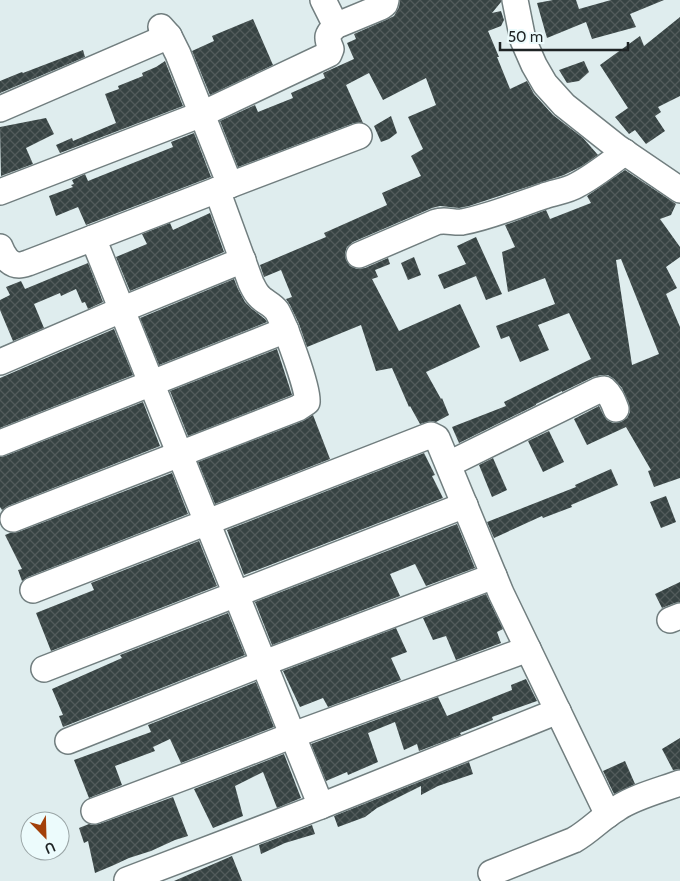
<svg xmlns="http://www.w3.org/2000/svg" width="680" height="881" viewBox="0 0 680 881" font-family="Cabin,sans-serif">
  <defs>
    <pattern id="building-cross-hatch" width="8" height="8" patternUnits="userSpaceOnUse" patternTransform="scale(1.25)"><rect width="8" height="8" fill="#374343"/><path d="M0 0l8 8M0 8l8-8" fill="none" stroke="#525b5b"/></pattern>
  </defs>
  <rect width="100%" height="100%" fill="#dfedee"/>
  <g fill="url(#building-cross-hatch)" fill-rule="evenodd">
    <polygon points="400,0 501,0 501,2 492,13 501,11 504,20 501,26 488,31 499,57 497,57 510,89 527,81 534,94 553,115 583,138 598,155 582,166 564,175 469,206 459,208 440,206 432,208 353,242 347,247 345,253 346,260 350,266 357,269 365,268 388,258 390,264 375,270 378,277 372,279 399,331 460,304 480,347 426,372 441,399 442,398 449,415 436,422 431,421 420,424 410,406 409,407 392,368 376,371 361,325 307,347 299,324 290,305 286,299 292,297 281,270 264,277 260,265 326,237 324,233 387,205 382,193 421,176 411,156 423,149 408,117 436,105 426,78 383,100 369,73 346,85 363,123 354,123 238,167 220,121 255,105 258,112 293,98 291,93 325,78 323,73 354,59 347,43 356,39 354,34 386,20 394,16 399,7"/>
    <polygon points="553,0 576,0 579,9 611,0 664,0 630,14 636,27 592,39 586,22 547,38 537,3"/>
    <polygon points="680,17 680,96 658,107 661,112 655,116 665,131 646,144 635,130 629,134 615,117 628,108 600,65 640,36 644,46"/>
    <polygon points="253,19 273,65 210,95 192,51 214,41 212,36"/>
    <polygon points="83,50 85,57 0,93 0,81 22,72 23,73"/>
    <polygon points="165,61 183,106 60,153 56,145 72,138 73,141 116,123 105,94 119,89 118,86 143,76 142,73 156,67"/>
    <polygon points="584,61 589,72 579,81 567,83 559,70"/>
    <polygon points="391,116 397,133 389,139 381,142 374,126"/>
    <polygon points="46,118 54,134 26,148 33,164 1,176 0,127"/>
    <polygon points="194,133 211,177 86,225 78,207 56,216 49,196 73,187 71,185 74,184 72,180 85,174 88,181 173,147 171,142"/>
    <path d="M625,170L676,204L671,215L660,219L680,247V257L666,267L677,288L666,294L680,327V478L654,487L648,471L651,470L626,427L587,445L574,419L599,406L603,414L607,420L613,423L621,422L627,418L630,412L629,404L622,388L614,379L608,375H601L593,377L562,392V391L536,404V405L459,443L452,427L506,406L504,402L591,359L569,313L538,325L549,350L520,362L509,336L501,339L496,326L555,304L545,278L508,292L502,252L515,247L505,225L546,210L550,219L591,203L587,196ZM621,259L659,354L632,365L616,260Z"/>
    <polygon points="210,213 224,252 130,291 116,257 147,244 142,234 170,223 173,230"/>
    <polygon points="476,237 502,294 486,300 476,276 444,289 438,275 466,264 457,246"/>
    <polygon points="414,257 421,275 408,280 401,263"/>
    <polygon points="88,263 103,302 88,309 85,302 82,303 76,289 61,296 60,293 34,304 44,328 13,341 0,310 0,300 10,295 6,287 21,281 25,289"/>
    <polygon points="234,279 238,289 245,302 252,309 265,319 267,322 159,365 140,318"/>
    <polygon points="114,329 133,375 0,428 0,378"/>
    <polygon points="277,349 292,395 188,436 170,391"/>
    <polygon points="143,402 160,446 8,506 2,510 0,507 0,457 5,456"/>
    <polygon points="313,415 330,459 215,504 198,462 303,421"/>
    <polygon points="549,431 564,462 543,472 528,441"/>
    <polygon points="424,453 435,475 432,476 443,498 244,575 227,530"/>
    <polygon points="493,458 507,490 492,497 479,465"/>
    <polygon points="611,469 618,485 571,505 572,507 543,518 542,516 494,538 487,522 576,487 575,485"/>
    <polygon points="172,473 188,514 28,577 22,581 18,570 22,569 5,535 10,533 18,532"/>
    <polygon points="666,496 676,522 661,528 650,502"/>
    <polygon points="457,524 475,568 426,586 415,564 390,574 400,596 272,645 255,602"/>
    <polygon points="199,541 217,586 51,651 36,613 94,590 91,583"/>
    <polygon points="680,582 680,602 675,603 662,608 655,594"/>
    <polygon points="486,594 503,629 497,632 501,643 456,660 446,636 433,640 423,618"/>
    <polygon points="228,613 245,655 63,727 59,716 63,715 52,689 122,658 120,655"/>
    <polygon points="396,628 407,652 391,658 401,680 328,707 323,698 300,707 283,671"/>
    <polygon points="526,679 537,701 492,717 493,720 460,733 461,735 419,751 417,744 404,750 395,722 368,733 378,762 348,775 347,772 326,781 311,744 438,697 447,716 512,690 511,685"/>
    <polygon points="256,682 274,727 181,763 170,739 153,747 155,751 115,766 122,785 89,798 74,760 151,732 148,725"/>
    <polygon points="680,738 680,769 673,770 662,749"/>
    <polygon points="284,754 301,798 277,808 263,772 235,786 243,816 213,828 194,789"/>
    <polygon points="625,761 635,784 614,794 603,771"/>
    <polygon points="469,762 473,774 438,786 421,795 421,786 377,808 365,817 338,827 334,816"/>
    <polygon points="173,797 188,836 175,840 151,851 129,858 114,865 95,873 88,841 84,843 79,828 89,824 92,825 99,824"/>
    <polygon points="312,825 315,834 285,843 261,854 259,845"/>
    <polygon points="232,856 242,881 174,881"/>
  </g>
  <g fill="none" stroke-linecap="round" stroke-linejoin="round">
    <g stroke="#717e7f" stroke-width="28">
      <g id="minor">
        <polyline points="323,0 333,20 337,24 340,24 381,7 385,4 386,0"/>
        <polyline points="515,0 523,40 534,65 545,84 564,105 617,147 680,190"/>
        <polyline points="161,27 169,36 178,54 230,185 93,238 321,806 558,711"/>
        <polyline points="0,109 169,36"/>
        <polyline points="230,185 359,136"/>
        <path d="M0,192L202,114L329,54L331,49C325,35 328,34 337,24"/>
        <path d="M0,247C3,255 9,265 19,265C22,265 25,264 28,263L93,238"/>
        <path d="M359,255L436,222C445,219 454,223 462,222C490,217 517,205 544,196C555,192 567,191 577,185C594,176 609,164 625,152"/>
        <polyline points="0,362 121,310 243,260"/>
        <polyline points="0,443 286,330"/>
        <path d="M449,464L599,390L604,389C611,395 613,401 616,409"/>
        <path d="M13,519L298,408L307,402C309,389 284,323 277,311C272,304 264,302 259,296C255,292 253,287 251,283L217,190"/>
        <polyline points="33,590 431,435 437,438 501,593 608,815"/>
        <polyline points="670,620 680,616"/>
        <polyline points="44,669 465,505"/>
        <polyline points="68,741 264,663 494,576"/>
        <polyline points="94,811 211,767 293,735 528,649"/>
        <path d="M491,873L574,840C590,831 602,817 618,808C634,797 661,790 680,783"/>
        <polyline points="127,880 321,806"/>
      </g>
    </g>
    <use href="#minor" stroke="#fff" stroke-width="25"/>
  </g>
  <g transform="translate(45 836) rotate(157)"><circle r="24" fill="#ecfbfc" stroke="#9aa5a6"/>
  <path d="M0-4L9 19L0 12L-9 19Z" fill="#a34009"/>
  <text y="-8" font-size="14" font-weight="bold" text-anchor="middle" fill="#1e2324">U</text>
  </g>
  <path d="M500 42v8h128v-8" fill="none" stroke="#1e2324" stroke-width="2.5"/>
  <text x="508" y="42" font-size="15" fill="#1e2324" stroke="#ecfbfc" stroke-width="4" paint-order="stroke">50 m</text>
</svg>
